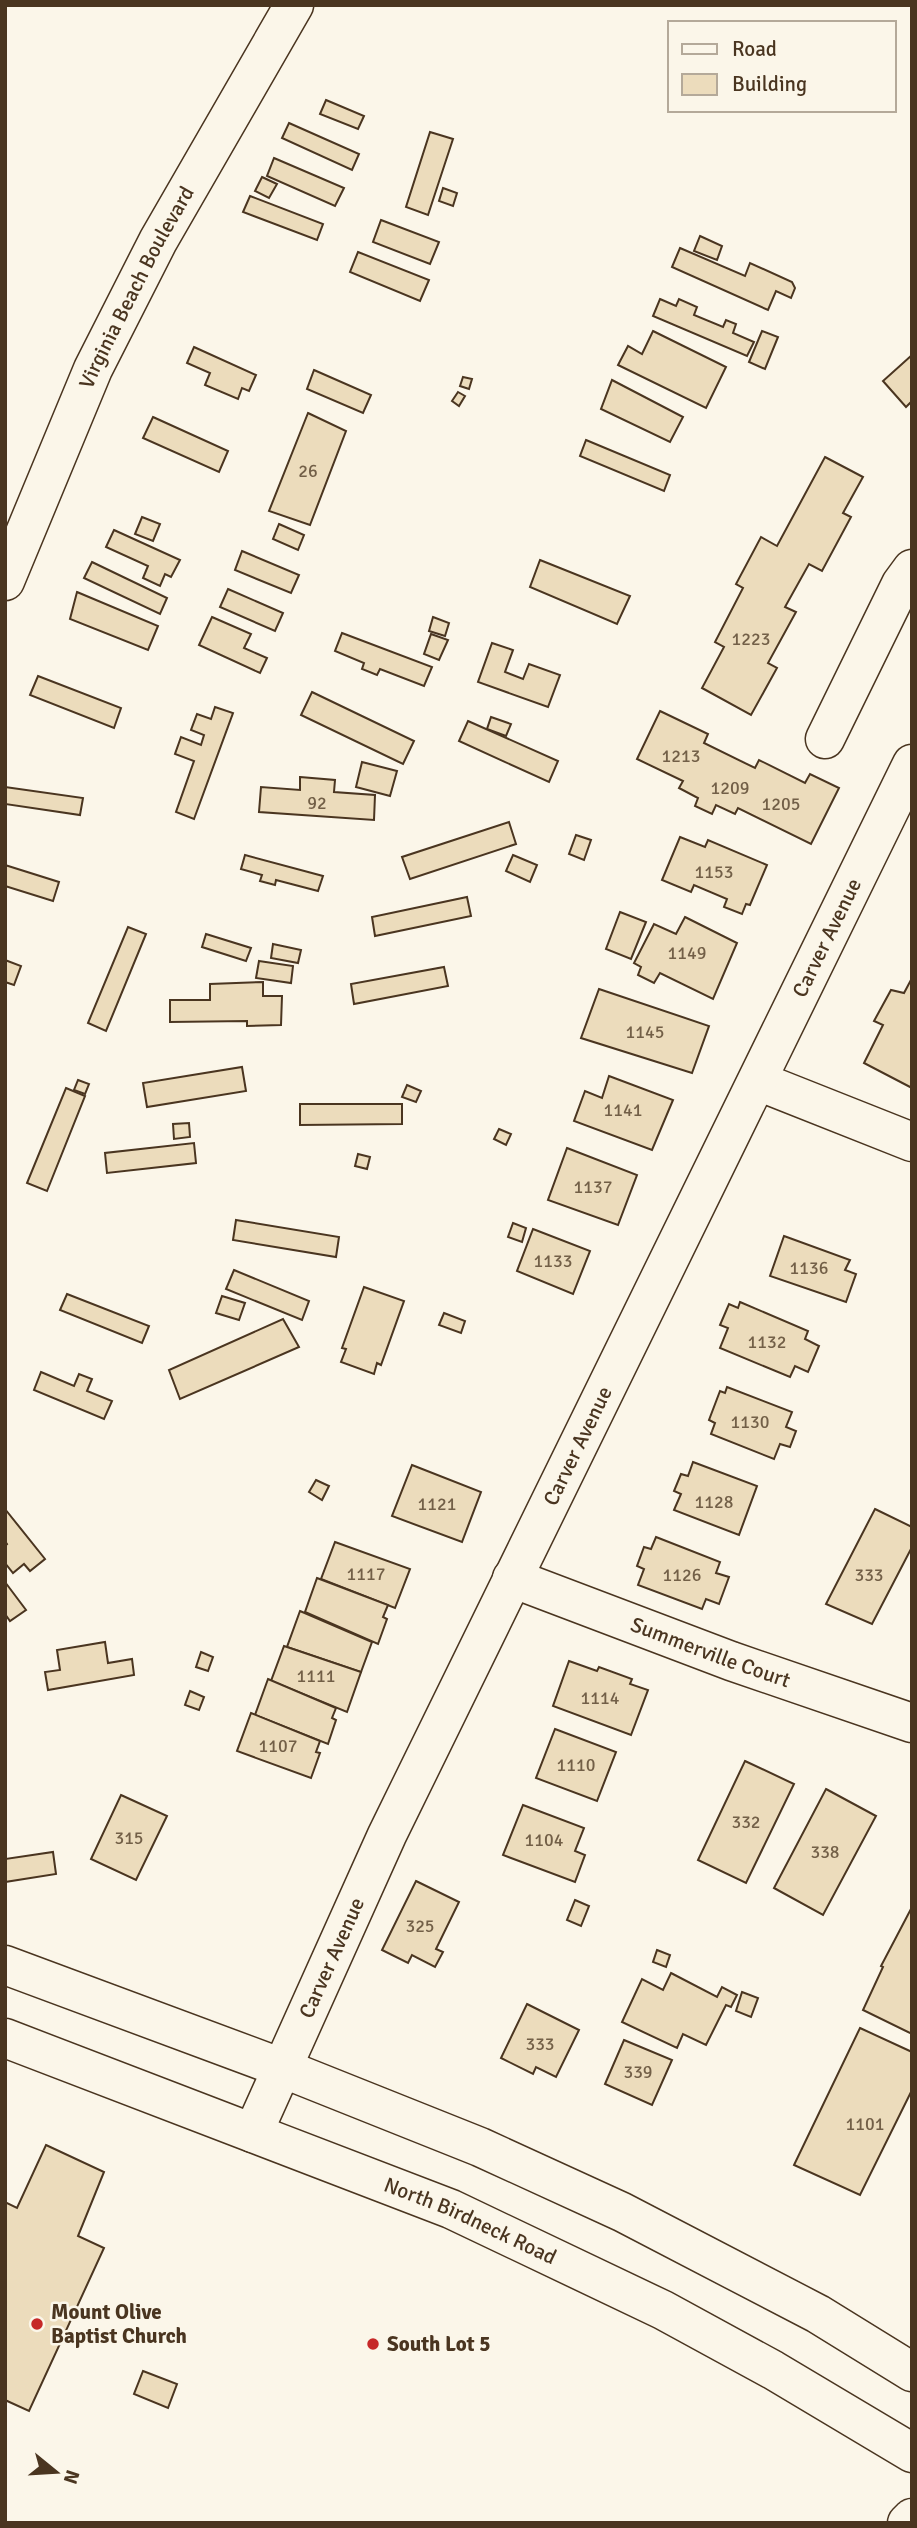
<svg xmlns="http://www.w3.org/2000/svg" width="917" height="2528" viewBox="0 0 917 2528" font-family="Signika,sans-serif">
  <rect width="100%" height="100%" fill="#fbf6e9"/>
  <g fill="#ecdcbc" stroke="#4a3520" stroke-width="2">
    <polygon points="326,100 364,116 358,129 320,114"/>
    <polygon points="289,123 359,154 352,170 282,138"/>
    <polygon points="430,132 453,139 428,215 406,207"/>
    <polygon points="274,158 344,188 335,206 267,176"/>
    <polygon points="262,177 277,184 269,198 255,191"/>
    <polygon points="443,188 457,193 453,206 439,201"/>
    <polygon points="250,196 323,224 317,240 243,212"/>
    <polygon points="381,220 439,242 430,264 373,242"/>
    <polygon points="700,236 722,246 717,260 694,251"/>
    <polygon points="680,248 745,276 750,263 792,282 795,288 791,298 776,291 768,310 672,267"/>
    <polygon points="358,252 429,280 420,301 350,272"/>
    <polygon points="660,299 676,306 679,299 697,307 694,315 723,327 726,320 736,324 733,333 754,342 747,356 653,316"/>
    <polygon points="653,331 726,367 706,408 618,365 628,346 642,354"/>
    <polygon points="762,331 778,337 765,369 749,362"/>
    <polygon points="194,347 256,375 249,391 242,388 238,399 205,385 210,373 187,363"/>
    <polygon points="912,355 912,401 906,407 883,381"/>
    <polygon points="314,370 371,395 363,413 307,389"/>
    <polygon points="463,377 472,379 469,389 460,386"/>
    <polygon points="612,380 683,417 670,442 601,409"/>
    <polygon points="458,392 465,396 459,406 452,401"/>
    <polygon points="308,413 346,431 310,525 269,511"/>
    <polygon points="153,417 228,451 219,472 143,438"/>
    <polygon points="586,440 670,475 664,491 580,456"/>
    <polygon points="825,457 863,477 843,513 851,517 822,571 809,564 785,607 796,612 768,663 777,668 751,715 702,688 724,647 715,642 743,588 736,584 761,537 777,546"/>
    <polygon points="142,517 160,524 153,541 135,534"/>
    <polygon points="279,524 304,535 298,550 273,539"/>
    <polygon points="114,530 180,560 171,577 165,574 160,586 143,578 148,566 106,547"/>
    <polygon points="242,551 299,575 291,593 235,570"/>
    <polygon points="540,560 630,596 617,624 530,587"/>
    <polygon points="92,562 167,598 160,614 84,578"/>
    <polygon points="228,589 283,613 275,631 220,607"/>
    <polygon points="77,592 158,626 148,650 70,619"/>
    <polygon points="212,617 251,634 244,648 267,658 260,673 199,645"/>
    <polygon points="433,617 449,623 445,636 429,631"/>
    <polygon points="342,633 432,667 424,686 380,669 377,675 362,669 364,663 335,651"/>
    <polygon points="431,634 448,640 439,660 424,654"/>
    <polygon points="492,643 513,650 505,672 523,679 529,664 560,675 548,707 478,682"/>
    <polygon points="38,676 121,708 114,728 30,695"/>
    <polygon points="312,692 414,741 403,764 301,715"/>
    <polygon points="215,707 233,713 194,819 176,812 194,761 175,754 181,737 201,745 204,735 191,730 197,714 211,719"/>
    <polygon points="660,711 708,734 704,743 755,768 759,760 805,783 810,774 839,788 811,844 738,808 735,814 716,805 712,814 695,806 698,798 679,788 683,781 637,759"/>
    <polygon points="491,717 511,724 506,736 487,729"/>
    <polygon points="468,721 558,761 549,782 459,741"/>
    <polygon points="362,762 397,771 390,796 356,787"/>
    <polygon points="300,777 335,780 334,792 375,795 374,820 259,812 261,787 300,790"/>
    <polygon points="5,787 83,798 80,815 5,804"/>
    <polygon points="509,822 516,844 410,879 402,857"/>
    <polygon points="576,835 591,840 584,860 569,854"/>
    <polygon points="680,837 705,847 708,840 767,865 750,905 746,904 742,914 724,907 727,899 694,885 691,892 662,880"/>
    <polygon points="245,855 323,876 318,891 276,880 275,885 260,881 262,875 241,869"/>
    <polygon points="513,855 537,865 530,882 506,871"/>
    <polygon points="5,865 59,882 53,901 5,886"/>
    <polygon points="467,897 471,916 375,936 372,917"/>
    <polygon points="620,912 646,922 631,959 606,949"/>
    <polygon points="685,917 737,943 713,999 660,973 654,983 638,975 641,967 634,963 654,924 676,934"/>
    <polygon points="128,927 146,934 106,1031 88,1023"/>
    <polygon points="206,934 251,948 246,961 202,947"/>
    <polygon points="273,944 301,950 298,963 271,958"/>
    <polygon points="5,960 21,966 14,985 5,982"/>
    <polygon points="259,961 293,966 291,983 256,978"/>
    <polygon points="444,967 448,986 354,1004 351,984"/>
    <polygon points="912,978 912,1088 864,1063 883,1025 874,1021 891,990 904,993"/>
    <polygon points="263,982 263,996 282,996 281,1025 247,1026 247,1021 170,1022 170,1000 210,1000 210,984"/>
    <polygon points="599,989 709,1026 692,1073 581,1038"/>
    <polygon points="242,1067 246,1091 147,1107 143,1083"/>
    <polygon points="609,1076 673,1100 652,1150 574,1121 585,1091 602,1098"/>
    <polygon points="78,1080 89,1084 85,1094 74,1090"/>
    <polygon points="407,1085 421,1091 416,1102 402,1097"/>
    <polygon points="66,1088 85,1096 47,1191 27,1183"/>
    <polygon points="300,1104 402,1104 402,1124 300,1125"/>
    <polygon points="189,1123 190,1137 174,1139 173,1124"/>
    <polygon points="499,1129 511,1134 506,1145 494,1139"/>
    <polygon points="194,1143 196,1163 107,1173 105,1153"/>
    <polygon points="567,1148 637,1175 618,1225 548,1200"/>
    <polygon points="358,1154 370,1157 367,1169 355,1166"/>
    <polygon points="236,1220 339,1237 336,1257 233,1240"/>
    <polygon points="513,1223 526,1228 522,1242 508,1237"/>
    <polygon points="533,1229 590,1251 573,1294 517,1271"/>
    <polygon points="784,1236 850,1260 845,1270 856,1274 846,1302 770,1276"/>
    <polygon points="234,1270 309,1301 302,1320 226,1289"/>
    <polygon points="364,1287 404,1301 381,1365 377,1363 374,1374 341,1362 346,1349 342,1348"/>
    <polygon points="67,1294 149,1326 142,1343 60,1310"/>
    <polygon points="222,1296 245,1303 239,1320 216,1313"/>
    <polygon points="740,1302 808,1331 805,1339 819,1346 808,1372 795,1366 790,1377 720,1348 728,1328 720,1325 729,1304 738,1308"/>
    <polygon points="444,1313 465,1321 461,1333 439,1325"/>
    <polygon points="283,1319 299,1347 180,1399 169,1370"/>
    <polygon points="41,1372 74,1386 79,1374 92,1379 87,1391 112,1401 104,1419 34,1390"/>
    <polygon points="727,1387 792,1412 786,1427 796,1431 790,1447 780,1444 774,1459 711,1434 715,1423 709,1420 720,1391 725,1393"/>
    <polygon points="693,1462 757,1486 739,1535 674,1510 681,1494 674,1491 681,1474 688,1476"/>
    <polygon points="412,1465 481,1492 462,1542 392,1516"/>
    <polygon points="316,1480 329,1486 322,1500 309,1492"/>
    <polygon points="5,1509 45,1559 30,1571 24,1564 13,1573 5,1563 5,1546 7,1544 5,1541"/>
    <polygon points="875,1509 912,1527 912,1547 872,1624 826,1604"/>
    <polygon points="656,1537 720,1562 716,1573 729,1577 719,1604 706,1599 702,1609 638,1585 644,1569 637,1566 644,1547 651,1549"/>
    <polygon points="335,1542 410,1569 395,1608 321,1579"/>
    <polygon points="317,1578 388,1605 383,1617 387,1619 378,1644 305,1612"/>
    <polygon points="5,1582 26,1610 10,1621 5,1614"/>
    <polygon points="300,1611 372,1642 361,1672 287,1647"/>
    <polygon points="105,1642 108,1663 132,1659 134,1675 48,1690 45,1672 60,1670 57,1650"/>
    <polygon points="284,1646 361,1672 347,1712 271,1681"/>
    <polygon points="201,1652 213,1657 208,1671 196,1667"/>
    <polygon points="569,1661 597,1671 599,1667 632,1679 630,1684 648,1690 631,1735 553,1706"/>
    <polygon points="268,1679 336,1708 332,1718 336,1720 328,1744 255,1715"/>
    <polygon points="190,1691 204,1697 199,1710 185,1705"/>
    <polygon points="251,1713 320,1741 316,1752 320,1753 311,1778 237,1751"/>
    <polygon points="555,1729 616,1752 597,1801 536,1778"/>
    <polygon points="745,1761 794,1784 746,1883 698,1860"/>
    <polygon points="826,1789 876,1816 823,1915 774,1888"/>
    <polygon points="121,1795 167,1816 136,1880 91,1859"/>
    <polygon points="523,1805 584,1828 575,1851 585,1855 575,1882 503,1855"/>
    <polygon points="53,1852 56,1874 5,1882 5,1859"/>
    <polygon points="416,1881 459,1902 436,1949 443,1952 435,1967 412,1955 408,1963 382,1950"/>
    <polygon points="575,1900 589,1906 581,1926 567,1920"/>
    <polygon points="912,1907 912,2034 863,2010 883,1967 881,1966"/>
    <polygon points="657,1950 670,1955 666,1967 653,1962"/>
    <polygon points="671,1973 717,1997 722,1987 737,1995 731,2007 726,2005 706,2045 683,2034 677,2048 622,2022 642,1979 663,1990"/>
    <polygon points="742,1992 758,1998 751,2017 736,2011"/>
    <polygon points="527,2004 579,2030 556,2077 536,2067 533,2074 501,2058"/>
    <polygon points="860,2028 912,2052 912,2090 860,2195 794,2165"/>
    <polygon points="624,2040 672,2060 652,2105 605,2084"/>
    <polygon points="46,2145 104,2172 78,2236 104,2248 29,2411 5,2400 5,2202 17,2208"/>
    <polygon points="143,2371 177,2384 168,2408 134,2394"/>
  </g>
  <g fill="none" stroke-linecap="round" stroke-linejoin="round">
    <g stroke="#4a3520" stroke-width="41">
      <g id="minor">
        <polyline points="825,739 901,584 912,569"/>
        <polyline points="758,1081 912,1142"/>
        <path id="s1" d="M512,1578L731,1661L912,1723"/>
        <path id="s2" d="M253,2133L387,1835L912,764"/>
        <polyline points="907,2523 912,2518"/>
      </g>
    </g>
    <g stroke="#4a3520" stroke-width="41">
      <g id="major">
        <path id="s3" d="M5,581L93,369L158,241L294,5"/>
        <polyline points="5,1965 282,2068 480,2147 622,2212 818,2314 912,2372"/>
        <path id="s4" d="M5,2038L451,2209L663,2310L773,2370L912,2453"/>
      </g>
    </g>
    <use href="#minor" stroke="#fbf6e9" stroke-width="38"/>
    <use href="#major" stroke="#fbf6e9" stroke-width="38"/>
  </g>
  <g fill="#c62828" stroke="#fbf6e9" stroke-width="2.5">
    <circle cx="37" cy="2324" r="7"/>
    <circle cx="373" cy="2344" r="7"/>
  </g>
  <g text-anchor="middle" stroke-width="5" stroke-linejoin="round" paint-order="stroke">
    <g font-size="18" fill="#725f47">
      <text x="308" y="477">26</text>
      <text x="751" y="645">1223</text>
      <text x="681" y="762">1213</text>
      <text x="730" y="794">1209</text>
      <text x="317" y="809">92</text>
      <text x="781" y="810">1205</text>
      <text x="714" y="878">1153</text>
      <text x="687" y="959">1149</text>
      <text x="645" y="1038">1145</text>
      <text x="623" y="1116">1141</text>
      <text x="593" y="1193">1137</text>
      <text x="553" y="1267">1133</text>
      <text x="809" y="1274">1136</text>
      <text x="767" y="1348">1132</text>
      <text x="750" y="1428">1130</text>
      <text x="714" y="1508">1128</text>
      <text x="437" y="1510">1121</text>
      <text x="366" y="1580">1117</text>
      <text x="682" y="1581">1126</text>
      <text x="869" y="1581">333</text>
      <text x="316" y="1682">1111</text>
      <text x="600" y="1704">1114</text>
      <text x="278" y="1752">1107</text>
      <text x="576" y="1771">1110</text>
      <text x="746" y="1828">332</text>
      <text x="129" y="1844">315</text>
      <text x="544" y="1846">1104</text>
      <text x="825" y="1858">338</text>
      <text x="420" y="1932">325</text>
      <text x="540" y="2050">333</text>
      <text x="638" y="2078">339</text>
      <text x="865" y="2130">1101</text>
    </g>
    <g font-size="21" fill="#4a3520" stroke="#fbf6e9">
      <text dy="7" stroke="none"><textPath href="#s3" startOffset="322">Virginia Beach Boulevard</textPath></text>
      <text dy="7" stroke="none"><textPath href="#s2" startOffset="1326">Carver Avenue</textPath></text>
      <text dy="7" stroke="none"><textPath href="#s2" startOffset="760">Carver Avenue</textPath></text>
      <text dy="7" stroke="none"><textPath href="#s1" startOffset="212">Summerville Court</textPath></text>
      <text dy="7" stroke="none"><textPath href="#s2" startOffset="192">Carver Avenue</textPath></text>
      <text dy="7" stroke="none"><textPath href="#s4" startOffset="500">North Birdneck Road</textPath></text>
    </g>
    <g font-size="21" font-weight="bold" fill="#4a3520" stroke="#fbf6e9" text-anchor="start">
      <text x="51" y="2319">Mount Olive<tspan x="51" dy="24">Baptist Church</tspan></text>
      <text x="387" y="2351">South Lot 5</text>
    </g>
  </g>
  <rect width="917" height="2528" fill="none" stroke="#4a3520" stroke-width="14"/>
  <rect x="668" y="21" width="228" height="91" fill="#fbf6e9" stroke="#b4a999" stroke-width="2"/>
  <rect x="682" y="44" width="35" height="10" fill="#fbf6e9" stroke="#b4a999" stroke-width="2"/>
  <text x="732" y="56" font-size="21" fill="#4a3520">Road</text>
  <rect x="682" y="74" width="35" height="21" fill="#ecdcbc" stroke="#b4a999" stroke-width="2"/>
  <text x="732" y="91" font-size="21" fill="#4a3520">Building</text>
  <g transform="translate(56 2472) rotate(108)" stroke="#fbf6e9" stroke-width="5" paint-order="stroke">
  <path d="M0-5L12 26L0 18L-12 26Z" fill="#4a3520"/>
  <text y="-10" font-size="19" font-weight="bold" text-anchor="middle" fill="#4a3520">N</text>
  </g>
</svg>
